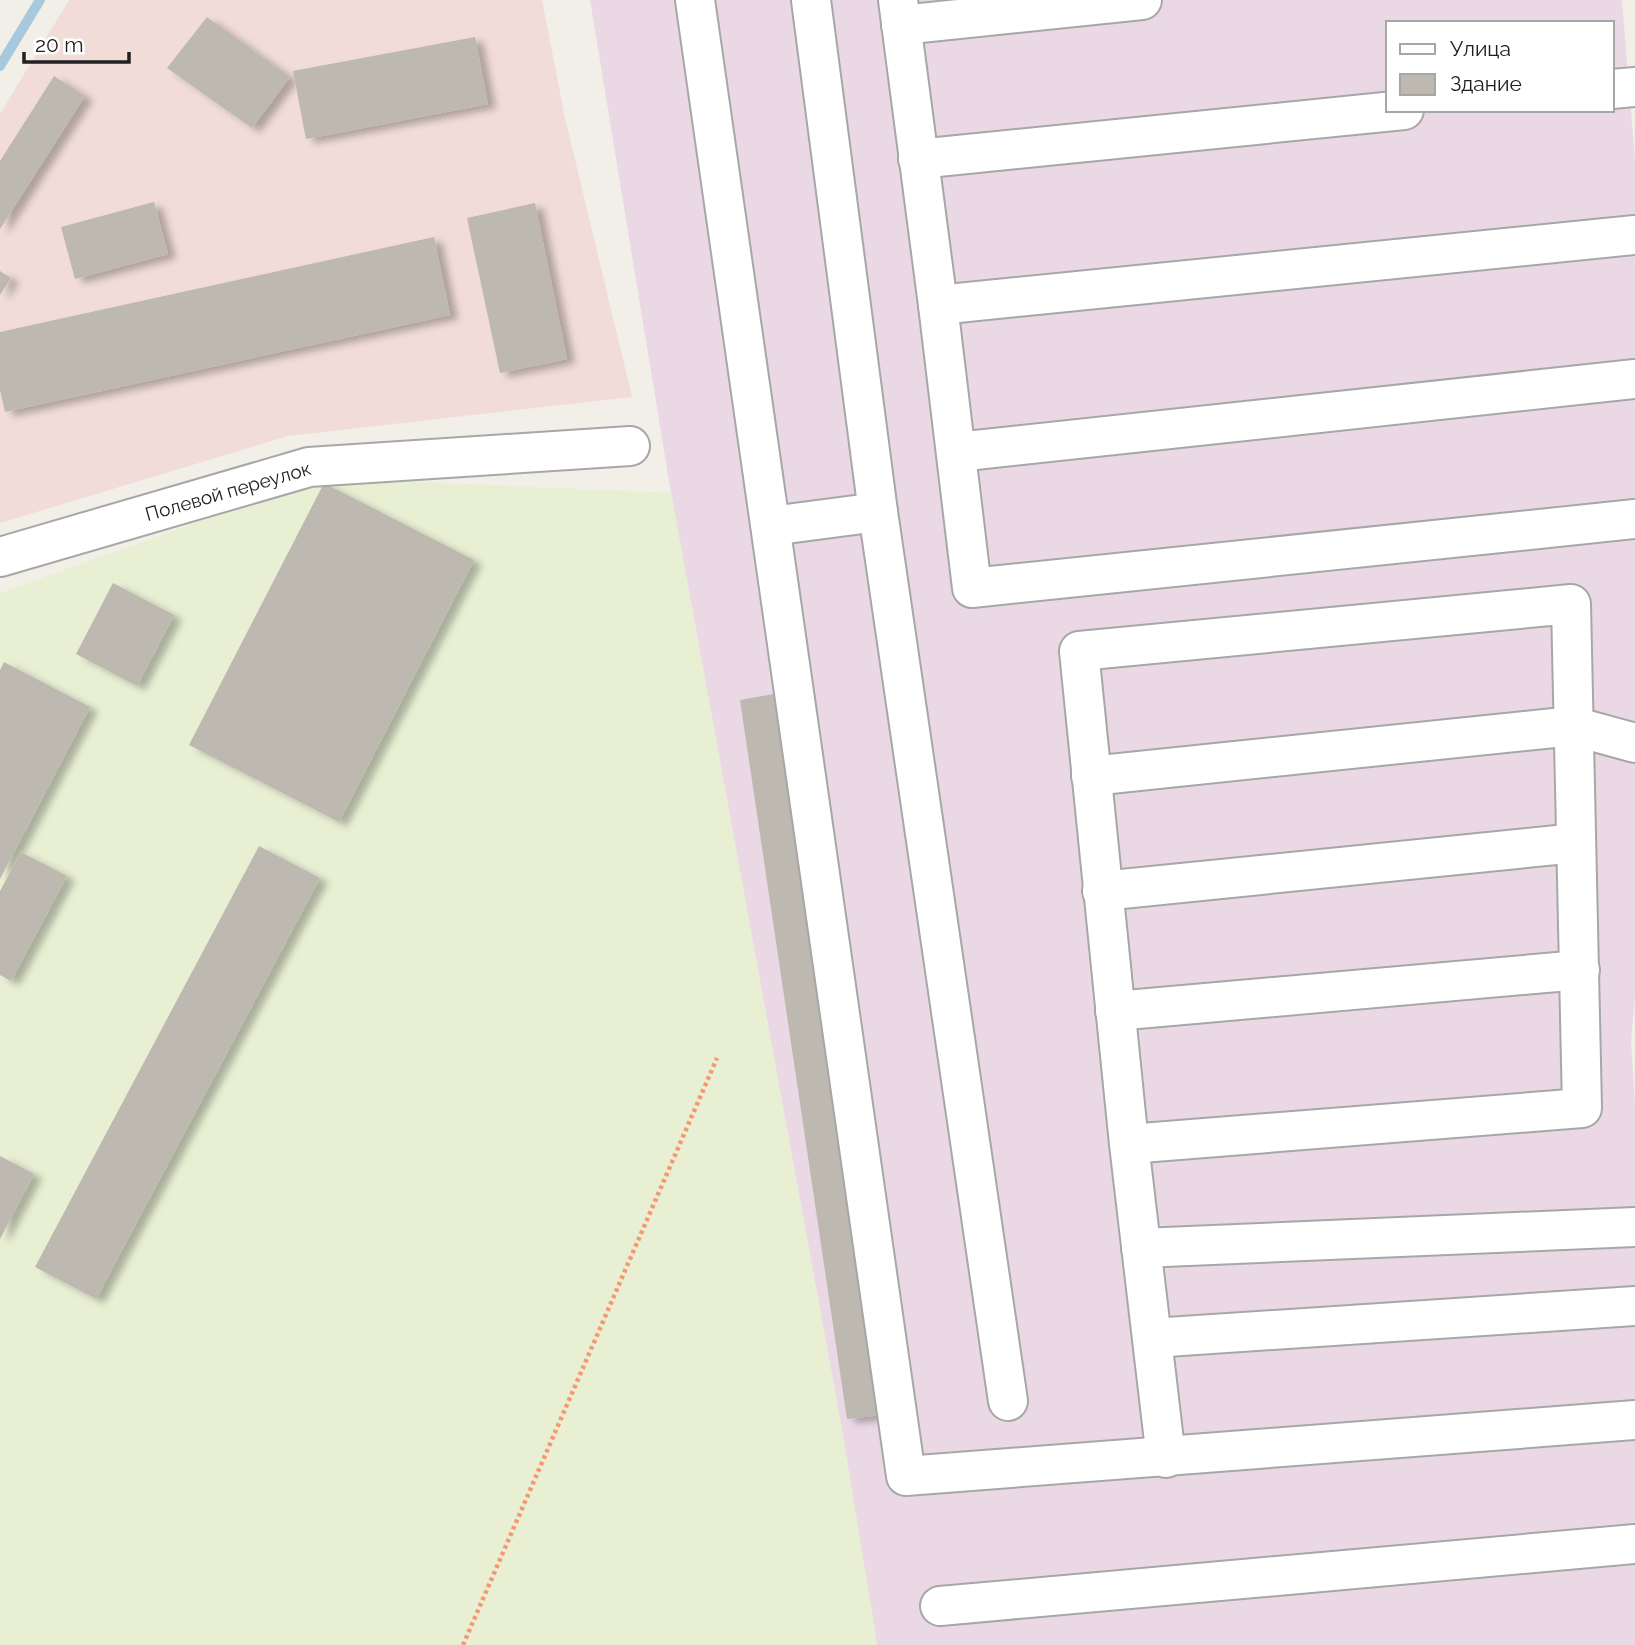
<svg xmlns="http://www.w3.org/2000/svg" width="1635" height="1645" viewBox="0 0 1635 1645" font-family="Raleway,sans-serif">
  <defs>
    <filter id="shadow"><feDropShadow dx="8" dy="4.5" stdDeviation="3.5" flood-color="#0004"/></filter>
  </defs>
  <rect width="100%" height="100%" fill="#f1efe7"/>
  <polygon fill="#f1dcd7" points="69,0 542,0 565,118 632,397 288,436 0,523 0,114"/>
  <path fill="#ead9e4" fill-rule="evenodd" d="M590,0H1622L1635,160V996L1631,1041L1635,1104V1645H877L843,1436L671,493ZM1388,23H1612V110H1388Z"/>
  <polygon fill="#e8efd3" points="321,478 671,493 843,1436 877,1645 0,1645 0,593"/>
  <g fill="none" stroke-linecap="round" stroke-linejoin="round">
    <polyline stroke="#a8c8dd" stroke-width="10" points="0,66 40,0"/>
  </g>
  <g fill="#bdb8b0" filter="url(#shadow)">
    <polygon points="207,17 290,77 252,128 167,68"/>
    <polygon points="475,37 488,104 306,139 293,71"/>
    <polygon points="54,76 85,96 0,229 0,161"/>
    <polygon points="154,202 168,254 75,279 61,227"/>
    <polygon points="535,203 567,359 500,373 467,218"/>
    <polygon points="434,237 450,315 5,412 0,390 0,332"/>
    <polygon points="0,271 11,278 0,295"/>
    <polygon points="324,483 474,560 339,822 189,745"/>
    <polygon points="113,583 174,615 137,686 76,654"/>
    <polygon points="4,662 90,707 0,879 0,670"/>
    <polygon points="774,694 882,1415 847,1419 740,700"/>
    <polygon points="259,846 320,878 96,1299 35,1267"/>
    <polygon points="21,852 67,876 11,981 0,975 0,891"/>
    <polygon points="0,1156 34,1174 0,1239"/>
  </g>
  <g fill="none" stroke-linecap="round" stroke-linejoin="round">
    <g stroke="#a7a7a7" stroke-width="42">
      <g id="minor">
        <polyline points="695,0 906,1476 1635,1420"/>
        <polyline points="811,0 878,512 1008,1401"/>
        <polyline points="898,0 938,305 972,588 1635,519"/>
        <polyline points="901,25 1142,0"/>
        <polyline points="1612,89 1635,87"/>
        <polyline points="918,159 1404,110"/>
        <polyline points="938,305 1635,235"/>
        <polyline points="957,452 1635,379"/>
        <polyline points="771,526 878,512"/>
        <polyline points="0,557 309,467 630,446"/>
        <polyline points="1091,776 1573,726 1635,743"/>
        <polyline points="1102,891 1576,843"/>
        <polyline points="1115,1011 1580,970"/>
        <polyline points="1129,1144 1582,1108 1571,604 1079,651 1129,1144 1166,1458"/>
        <polyline points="1141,1248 1635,1227"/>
        <polyline points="1152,1338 1635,1306"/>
        <polyline points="940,1606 1635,1544"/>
      </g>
    </g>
    <polyline stroke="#f89670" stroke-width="4.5" stroke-dasharray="3.5 3.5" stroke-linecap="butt" points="463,1645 717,1058"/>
    <use href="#minor" stroke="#fff" stroke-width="38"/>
  </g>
  <g text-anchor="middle" stroke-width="5" stroke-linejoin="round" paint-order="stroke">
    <g font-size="19" fill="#202020" stroke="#fff">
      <text transform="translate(228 491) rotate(-16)" y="7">Полевой переулок</text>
    </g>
  </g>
  <rect x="1386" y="21" width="228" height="91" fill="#ffffff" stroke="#a6a6a6" stroke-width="2"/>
  <rect x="1400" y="44" width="35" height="10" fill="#ffffff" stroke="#a6a6a6" stroke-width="2"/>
  <text x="1450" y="56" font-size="21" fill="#202020">Улица</text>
  <rect x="1400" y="74" width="35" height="21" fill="#bdb8b0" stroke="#a6a6a6" stroke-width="2"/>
  <text x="1450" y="91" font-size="21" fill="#202020">Здание</text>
  <path d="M24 52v10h105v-10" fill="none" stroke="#202020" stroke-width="3.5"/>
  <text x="35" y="52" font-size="21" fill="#202020" stroke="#ffffff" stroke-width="5" paint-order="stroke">20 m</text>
</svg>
